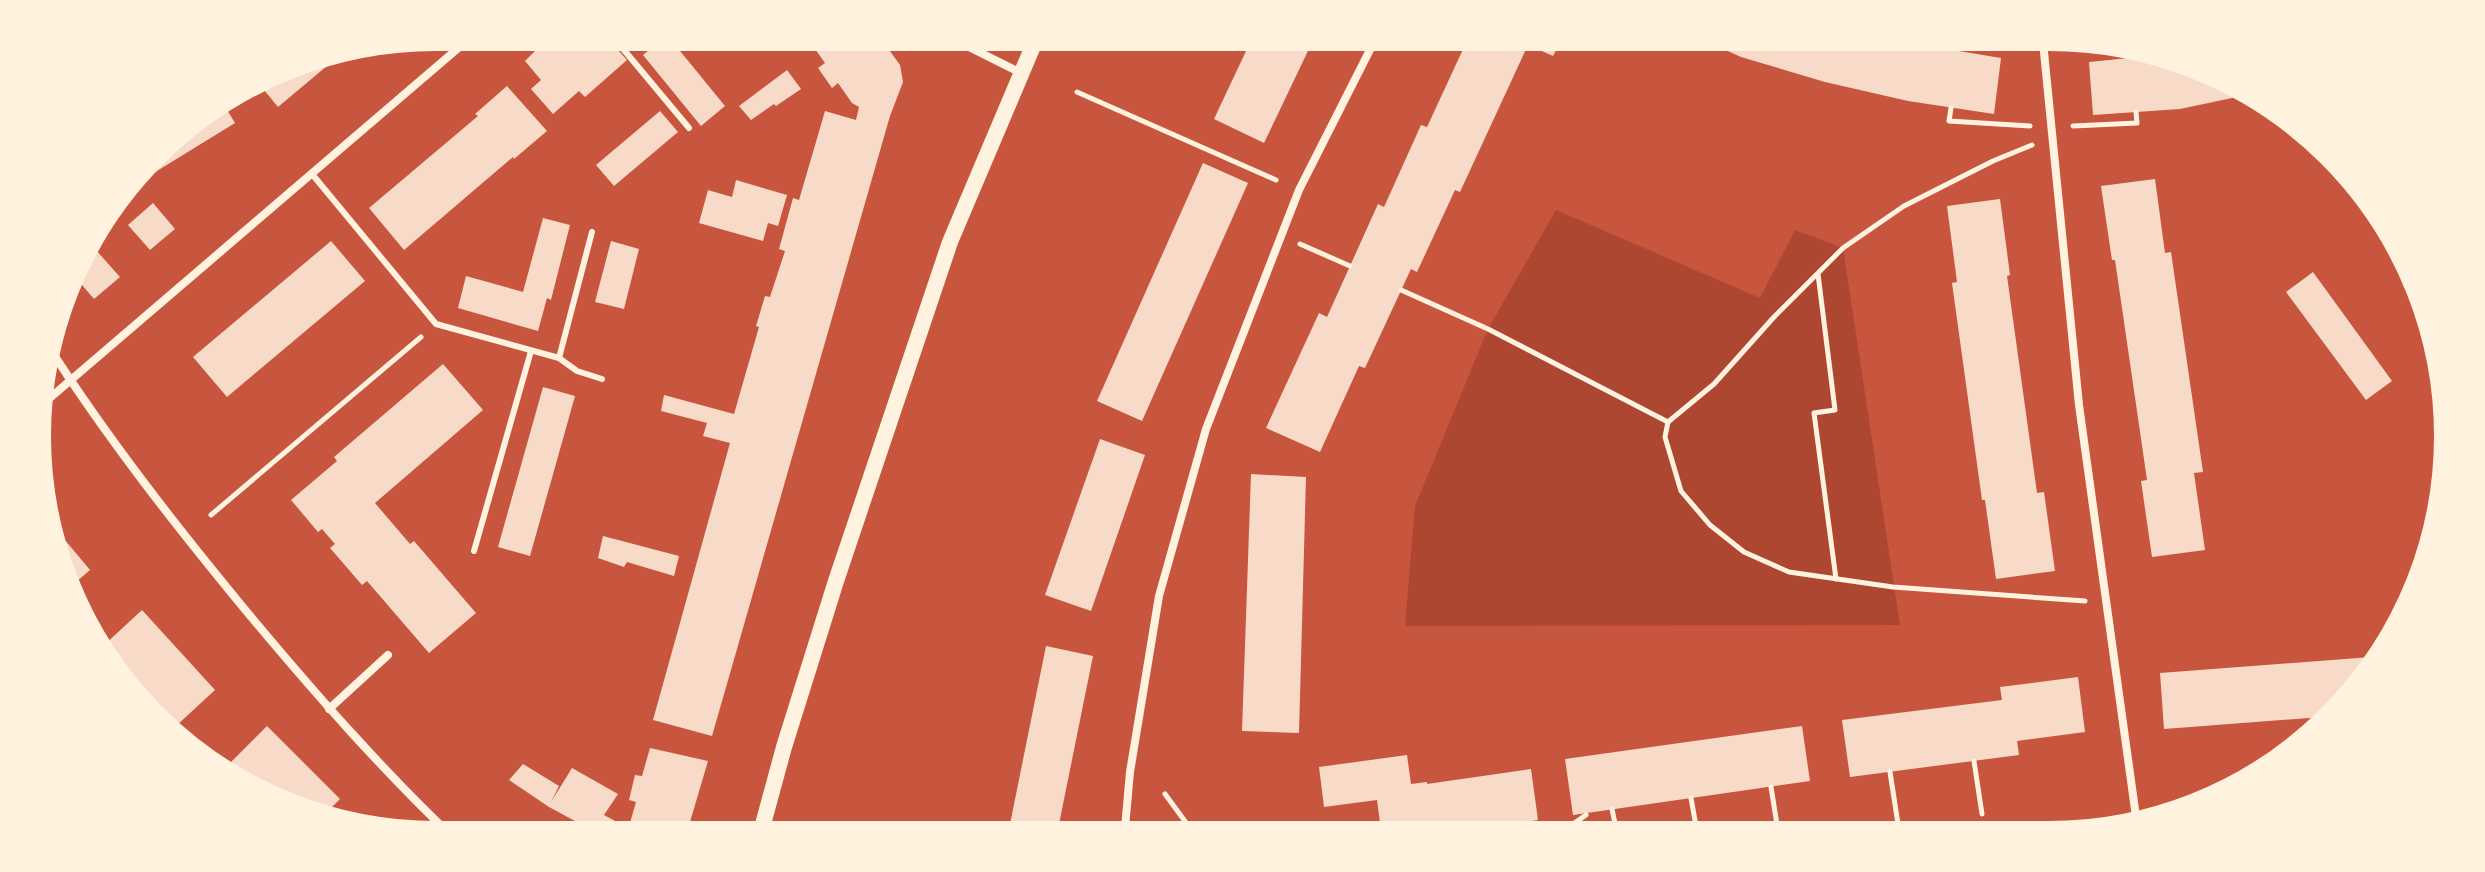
<svg xmlns="http://www.w3.org/2000/svg" width="2485" height="872" viewBox="0 0 2485 872" font-family="'Exo 2',sans-serif">
  <rect width="100%" height="100%" fill="#c8553d"/>
  <polygon fill="#ae4732" points="1556,210 1760,298 1795,230 1843,248 1900,625 1405,626 1415,506 1488,329"/>
  <g fill="#f7dbc8">
    <polygon points="554,32 602,32 627,60 585,97 579,91 553,114 531,89 541,80 525,61"/>
    <polygon points="624,32 654,32 637,47"/>
    <polygon points="803,32 876,32 900,65 903,82 890,116 712,736 653,720 730,443 703,436 707,423 661,411 664,395 734,414 759,327 756,326 765,296 770,297 785,251 779,249 793,198 799,200 825,111 856,120 859,107 852,103 838,83 832,88 818,68 825,63"/>
    <polygon points="1255,32 1317,32 1264,143 1214,119"/>
    <polygon points="1471,32 1565,32 1553,56 1528,45 1460,192 1455,190 1417,272 1411,269 1365,368 1359,366 1320,452 1266,428 1319,313 1327,317 1378,204 1384,207 1421,125 1427,127"/>
    <polygon points="1686,32 1869,32 1868,36 2001,58 1994,114 1908,101 1825,82 1741,57"/>
    <polygon points="667,35 725,106 701,126 643,55"/>
    <polygon points="346,50 278,107 255,79 282,63"/>
    <polygon points="2169,54 2251,94 2180,109 2093,115 2089,62"/>
    <polygon points="787,70 801,89 776,106 774,104 751,120 739,106"/>
    <polygon points="507,86 547,131 514,159 513,157 404,250 369,208 478,116 475,114"/>
    <polygon points="221,100 235,123 126,190 169,133"/>
    <polygon points="660,111 678,132 614,186 596,165"/>
    <polygon points="1203,163 1248,183 1142,421 1097,401"/>
    <polygon points="2155,179 2165,253 2171,252 2203,472 2194,473 2205,550 2152,557 2141,481 2147,480 2115,260 2112,260 2101,186"/>
    <polygon points="736,180 787,195 778,226 768,223 763,241 699,223 708,190 732,197"/>
    <polygon points="2000,199 2010,275 2007,276 2037,493 2044,492 2055,571 1996,579 1985,500 1982,500 1952,283 1957,282 1947,206"/>
    <polygon points="153,203 175,229 150,250 128,225"/>
    <polygon points="543,218 570,225 551,300 547,298 538,331 458,308 466,276 523,292"/>
    <polygon points="87,240 120,277 94,299 70,271 74,257"/>
    <polygon points="331,241 365,281 227,397 193,357"/>
    <polygon points="611,241 639,249 624,309 595,302"/>
    <polygon points="2313,272 2392,381 2366,400 2286,292"/>
    <polygon points="443,364 483,410 375,503 410,544 414,541 476,613 429,653 367,581 362,585 330,548 335,544 322,529 318,532 291,500 337,461 334,457"/>
    <polygon points="543,387 575,396 530,556 498,547"/>
    <polygon points="1100,439 1145,455 1091,611 1045,595"/>
    <polygon points="1251,474 1306,477 1299,733 1242,731"/>
    <polygon points="44,515 90,570 68,589 46,540"/>
    <polygon points="603,536 679,556 674,576 627,562 624,567 598,558"/>
    <polygon points="142,610 215,690 176,726 103,646"/>
    <polygon points="1046,646 1093,656 1056,839 1007,839"/>
    <polygon points="2384,656 2335,716 2164,729 2160,673"/>
    <polygon points="2078,677 2085,732 2017,741 2019,755 1850,777 1842,720 2002,700 2000,687"/>
    <polygon points="267,726 340,799 319,820 264,796 231,762"/>
    <polygon points="1802,726 1810,781 1573,815 1565,759"/>
    <polygon points="650,748 708,761 685,839 625,840 636,802 629,800 635,775 642,776"/>
    <polygon points="1407,755 1411,784 1427,782 1427,784 1531,769 1538,820 1407,838 1382,838 1377,800 1324,807 1319,767"/>
    <polygon points="523,764 559,786 551,802 572,768 618,794 604,815 628,828 620,840 610,840 549,807 509,780"/>
  </g>
  <g fill="none" stroke-linecap="round" stroke-linejoin="round">
    <g stroke="#fff3e0" stroke-width="5">
      <polyline points="1077,92 1276,180"/>
      <polyline points="1951,108 1949,121 2030,126"/>
      <polyline points="2073,126 2137,123 2136,112"/>
      <polyline points="1300,244 1350,266"/>
      <polyline points="1818,274 1835,410 1814,413 1836,579"/>
      <polyline points="1401,290 1488,329 1668,422 1665,437 1681,491 1710,525 1744,552 1789,572 1893,587 2085,601"/>
      <polyline points="1668,422 1714,384 1774,317 1843,248 1904,206 1993,161 2032,145"/>
      <polyline points="211,515 421,337"/>
      <polyline points="1974,761 1982,814"/>
      <polyline points="1890,772 1898,824"/>
      <polyline points="1771,787 1779,837"/>
      <polyline points="1165,794 1187,824 1202,838"/>
      <polyline points="1691,798 1698,837"/>
      <polyline points="1612,809 1618,838"/>
      <polyline points="1501,825 1504,838"/>
      <polyline points="1561,838 1560,833 1586,815"/>
    </g>
    <g stroke="#fff3e0" stroke-width="6">
      <polyline points="609,32 689,128"/>
      <polyline points="312,174 436,324 559,358 577,371 602,379"/>
      <polyline points="559,358 592,232"/>
      <polyline points="474,551 531,351"/>
    </g>
    <g stroke="#fff3e0" stroke-width="8">
      <polyline points="939,32 1021,73"/>
      <polyline points="2042,32 2079,405 2137,824"/>
      <path d="M47,344C107,438 176,526 247,612C313,691 381,769 456,840"/>
      <polyline points="37,409 477,32"/>
      <polyline points="329,709 388,655"/>
      <polyline points="2049,837 2144,824"/>
      <polyline points="1124,839 1130,772 1159,596 1206,429 1299,190 1379,32"/>
    </g>
    <polyline stroke="#fff3e0" stroke-width="16" points="759,839 784,747 836,581 950,242 1039,32"/>
  </g>
  <path d="M0 0H2485V872H0ZM436 46H2049A390 390 0 0 1 2439 436V436A390 390 0 0 1 2049 826H436A390 390 0 0 1 46 436V436A390 390 0 0 1 436 46Z" fill="#fff3e0" fill-rule="evenodd"/>
  <path fill="none" stroke="#fff3e0" stroke-width="10" d="M436 46H2049A390 390 0 0 1 2439 436V436A390 390 0 0 1 2049 826H436A390 390 0 0 1 46 436V436A390 390 0 0 1 436 46Z"/>
</svg>
